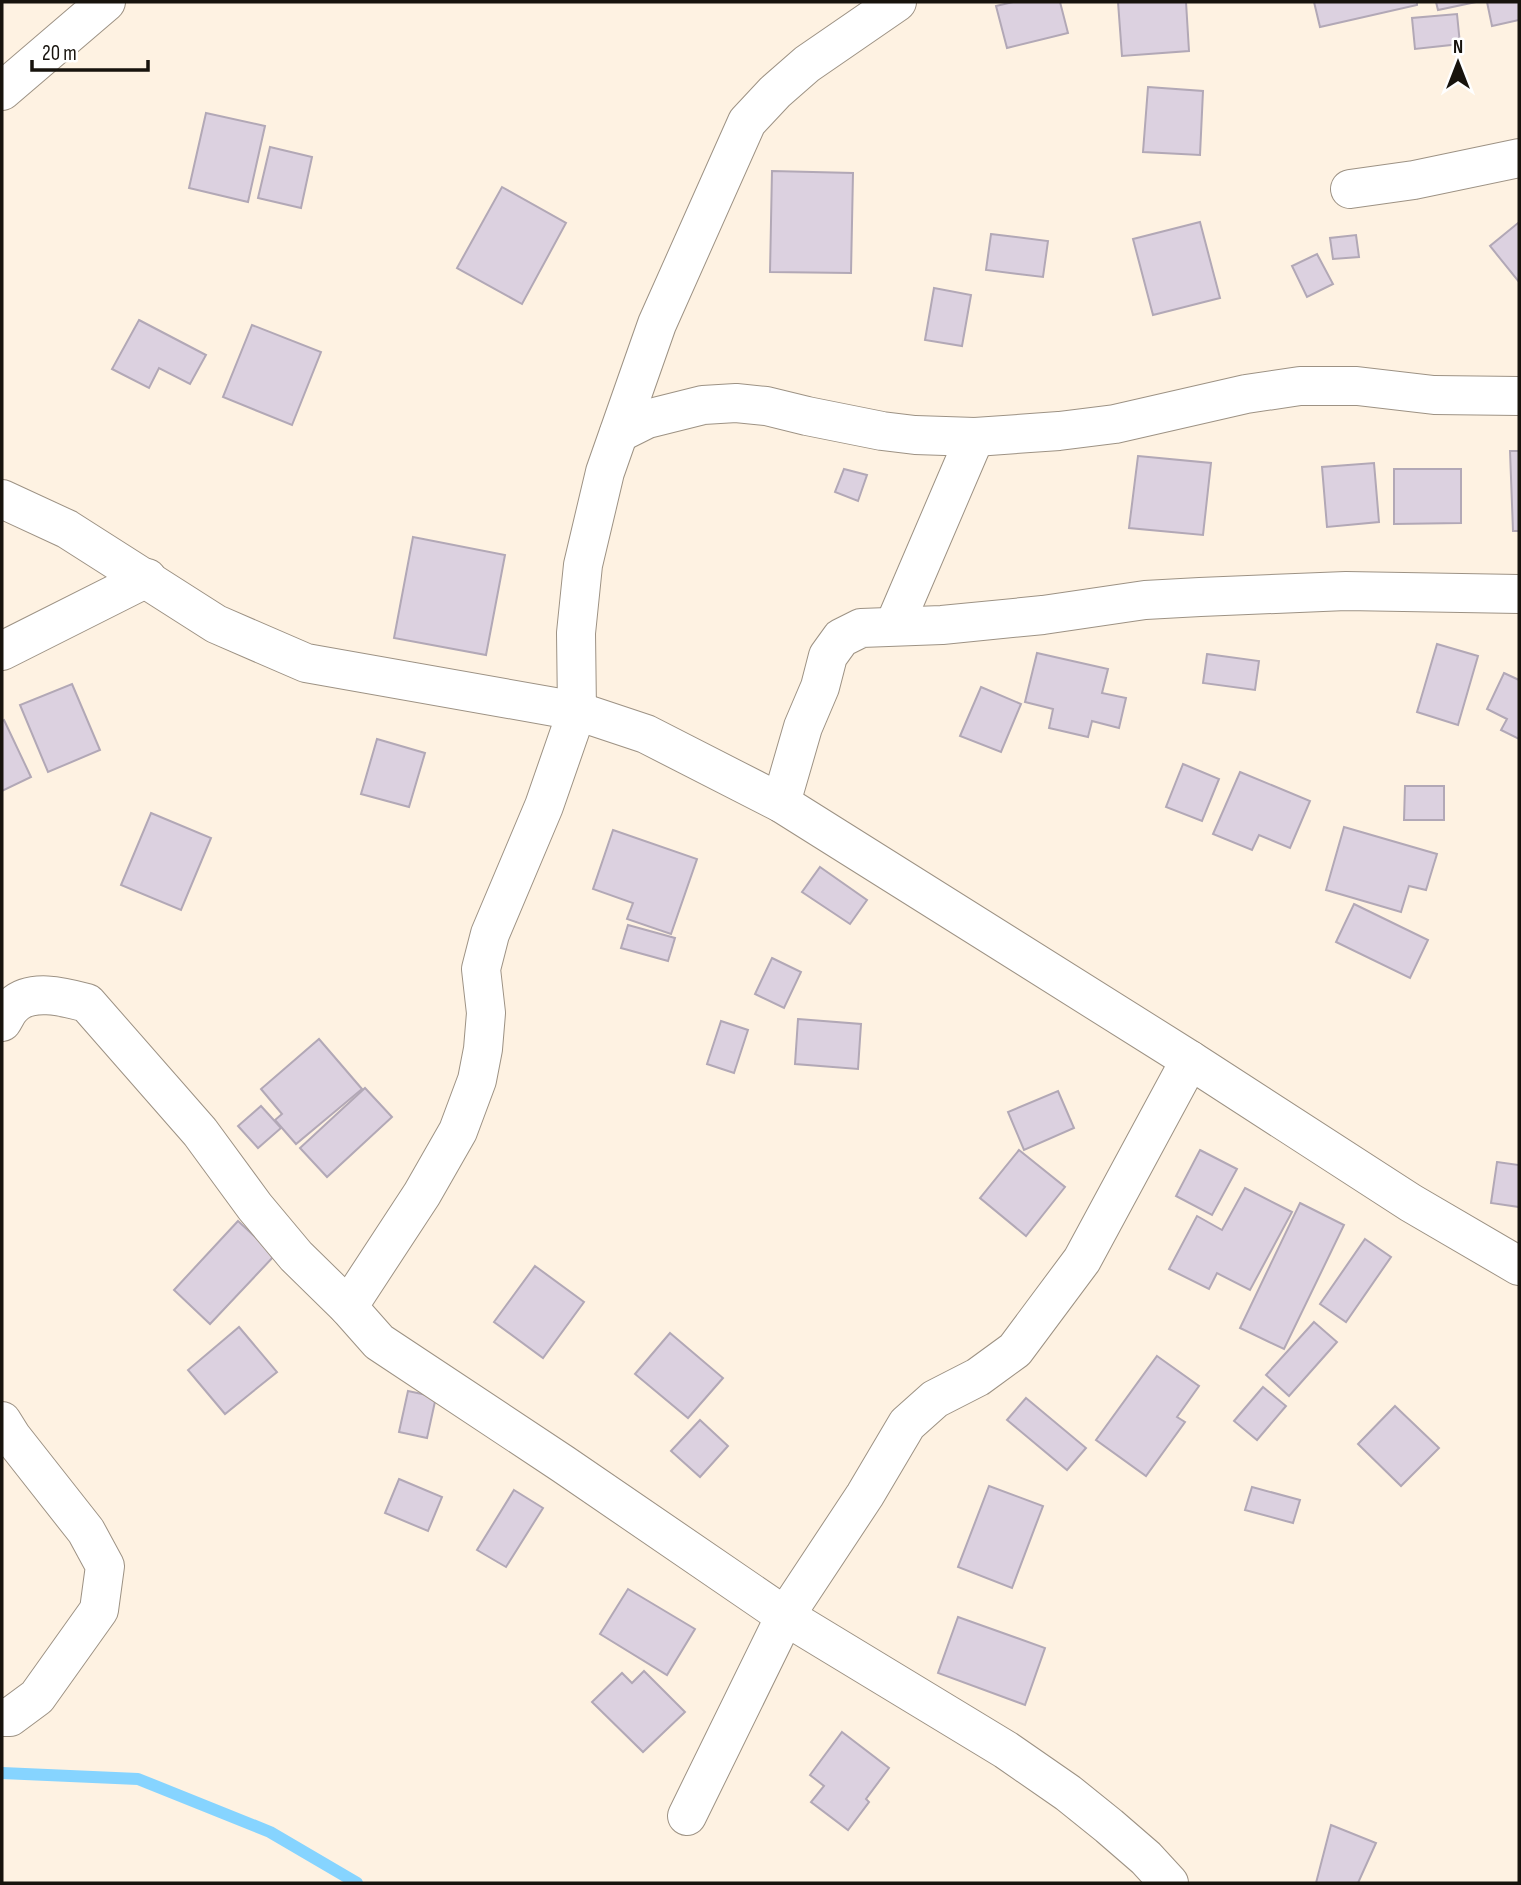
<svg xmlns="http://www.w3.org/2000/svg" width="1521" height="1885" viewBox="0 0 1521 1885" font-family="'Sofia Sans Condensed',sans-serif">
  <rect width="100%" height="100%" fill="#fef2e2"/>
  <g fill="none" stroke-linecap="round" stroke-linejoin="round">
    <polyline stroke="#86d4ff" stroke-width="12" points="2,1773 138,1779 270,1832 357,1883"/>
  </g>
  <g fill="#dcd1e0" stroke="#b2a8b6" stroke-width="2">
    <polygon points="1013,2 1060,2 1068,33 1007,48 996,6"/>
    <polygon points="1118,2 1186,2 1189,51 1122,56"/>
    <polygon points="1314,2 1417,2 1417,5 1320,27"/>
    <polygon points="1436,2 1476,2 1438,10"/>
    <polygon points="1487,2 1519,2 1519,20 1492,26"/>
    <polygon points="1457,14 1460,44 1415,49 1412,18"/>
    <polygon points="1148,87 1203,91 1200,155 1143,152"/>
    <polygon points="206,113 265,126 248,202 189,188"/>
    <polygon points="270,147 312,157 301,208 258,198"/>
    <polygon points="772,171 853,173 851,273 770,272"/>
    <polygon points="502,187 566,223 522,304 457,268"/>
    <polygon points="1200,222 1220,298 1153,315 1133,239"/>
    <polygon points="1518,223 1519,224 1519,282 1490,246"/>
    <polygon points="991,234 1048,241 1043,277 986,270"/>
    <polygon points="1356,235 1359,257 1333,259 1330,238"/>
    <polygon points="1317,254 1333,284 1307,297 1292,266"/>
    <polygon points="934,288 971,295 962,346 925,340"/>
    <polygon points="139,320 206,355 190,384 159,368 149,388 112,369"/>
    <polygon points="252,325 321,352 292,425 223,397"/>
    <polygon points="1510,451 1519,451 1519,531 1513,531"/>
    <polygon points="1138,456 1211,463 1203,535 1129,528"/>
    <polygon points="1374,463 1379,522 1327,527 1322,467"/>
    <polygon points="844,469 867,475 858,501 835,492"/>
    <polygon points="1394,469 1461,469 1461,523 1394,524"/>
    <polygon points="413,537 505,555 486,655 394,638"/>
    <polygon points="1437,644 1478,656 1458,725 1417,712"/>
    <polygon points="1037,653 1108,669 1102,693 1126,698 1119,728 1092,721 1088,737 1049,728 1053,709 1025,702"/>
    <polygon points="1207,654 1259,661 1255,690 1203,683"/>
    <polygon points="1504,673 1519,680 1519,739 1501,730 1507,719 1487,709"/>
    <polygon points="72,684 100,750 48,772 20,705"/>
    <polygon points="981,687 1021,704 1001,752 960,736"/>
    <polygon points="4,720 31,777 2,791 2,721"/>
    <polygon points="377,739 425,753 409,807 361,794"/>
    <polygon points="1183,764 1219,779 1202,821 1166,807"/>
    <polygon points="1240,772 1310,801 1290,848 1259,835 1252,850 1213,834"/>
    <polygon points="1405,786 1444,786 1444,820 1404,820"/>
    <polygon points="151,813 211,838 181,910 121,885"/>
    <polygon points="1344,827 1437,854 1426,890 1409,886 1401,912 1326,890"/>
    <polygon points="613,830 697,859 671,934 627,919 633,903 593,889"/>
    <polygon points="820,867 867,900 850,924 802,892"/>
    <polygon points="1354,904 1428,940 1410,978 1336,942"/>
    <polygon points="628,925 675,938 668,961 621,948"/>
    <polygon points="772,958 801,972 784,1008 755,994"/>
    <polygon points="798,1019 861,1024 858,1069 795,1064"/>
    <polygon points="721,1021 748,1030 734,1073 707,1064"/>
    <polygon points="319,1039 362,1089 296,1144 275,1120 282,1114 261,1089"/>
    <polygon points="365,1088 392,1117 327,1177 300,1148"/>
    <polygon points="1058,1091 1074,1128 1024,1150 1008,1112"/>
    <polygon points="261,1106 281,1128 258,1148 238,1126"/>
    <polygon points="1019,1150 1065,1187 1026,1236 980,1198"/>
    <polygon points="1200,1150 1237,1169 1212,1215 1176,1196"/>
    <polygon points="1497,1162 1519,1165 1519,1207 1491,1203"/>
    <polygon points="1245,1188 1292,1212 1250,1290 1217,1273 1209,1289 1169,1269 1197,1216 1222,1230"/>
    <polygon points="1300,1203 1344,1225 1284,1349 1240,1328"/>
    <polygon points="238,1221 275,1255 210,1324 174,1290"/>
    <polygon points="1365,1239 1391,1257 1346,1322 1320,1304"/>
    <polygon points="535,1266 584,1302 543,1358 494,1322"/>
    <polygon points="1314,1322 1337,1342 1289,1396 1266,1375"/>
    <polygon points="239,1327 277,1372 225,1414 188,1370"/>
    <polygon points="670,1333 723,1378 688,1418 635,1374"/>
    <polygon points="1157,1356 1199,1386 1177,1417 1185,1422 1146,1476 1096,1440"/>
    <polygon points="1263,1387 1286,1406 1257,1440 1234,1421"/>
    <polygon points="408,1391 436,1397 427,1438 399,1432"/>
    <polygon points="1026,1398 1086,1448 1067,1470 1007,1420"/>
    <polygon points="1395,1406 1439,1448 1401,1486 1358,1444"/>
    <polygon points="700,1420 728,1446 700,1477 671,1451"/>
    <polygon points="399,1479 442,1497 428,1531 385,1513"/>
    <polygon points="989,1486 1043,1506 1012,1588 958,1567"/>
    <polygon points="1252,1487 1300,1500 1293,1523 1245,1510"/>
    <polygon points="514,1490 543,1508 506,1567 477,1550"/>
    <polygon points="628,1589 695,1629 667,1675 600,1634"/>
    <polygon points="958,1617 1045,1648 1025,1705 938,1673"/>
    <polygon points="644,1671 685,1712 643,1752 592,1702 622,1673 632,1683"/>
    <polygon points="842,1732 889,1768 866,1799 869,1802 848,1830 811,1802 824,1786 810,1775"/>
    <polygon points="1331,1825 1376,1843 1358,1883 1316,1883"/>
  </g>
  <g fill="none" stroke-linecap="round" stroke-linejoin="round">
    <g stroke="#9d9284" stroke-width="40">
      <g id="minor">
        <polyline points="2,91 106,2"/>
        <polyline points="1350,189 1414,180 1519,158"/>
        <polyline points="619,433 647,419 703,405 736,403 766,406 807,416 882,431 915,435 975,437 1059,431 1115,424 1246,394 1300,386 1357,386 1434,395 1519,396"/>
        <polyline points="2,499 67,529 216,624 306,663 577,711 646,734 781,803 1190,1060 1411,1203 1519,1266"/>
        <polyline points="894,626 975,437"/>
        <polyline points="2,651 147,578"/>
        <polyline points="781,803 803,727 820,687 828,656 841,638 861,628 942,625 1043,615 1145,600 1200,597 1346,591 1519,594"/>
        <path d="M2,1022C5,1018 7,1012 11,1008C28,987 65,997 87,1003L200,1132L255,1207L296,1256L348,1307L379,1342L563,1464L785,1616L1006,1750L1068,1793L1109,1826L1146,1858L1169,1883"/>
        <polyline points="348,1307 422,1194 458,1131 477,1080 483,1049 486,1013 481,969 490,934 544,806 577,711 576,633 583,565 605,472 657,324 747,122 775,92 807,64 897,2"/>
        <polyline points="2,1421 12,1437 86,1531 105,1566 99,1610 37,1697 10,1717 2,1717"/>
        <polyline points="687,1816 785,1616 865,1495 907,1424 935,1399 978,1377 1015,1350 1082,1260 1190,1060"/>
      </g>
    </g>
    <use href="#minor" stroke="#fff" stroke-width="38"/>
  </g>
  <rect width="1521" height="1885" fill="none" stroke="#17130d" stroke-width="7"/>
  <g transform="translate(1458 63)" stroke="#ffffff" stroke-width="5" paint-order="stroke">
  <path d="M0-5L12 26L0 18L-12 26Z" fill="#17130d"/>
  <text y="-10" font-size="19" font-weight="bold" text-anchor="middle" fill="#17130d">N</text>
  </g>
  <path d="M32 60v10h116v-10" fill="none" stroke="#17130d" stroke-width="3.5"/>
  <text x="42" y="60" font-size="21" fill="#17130d" stroke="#ffffff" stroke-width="5" paint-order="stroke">20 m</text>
</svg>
